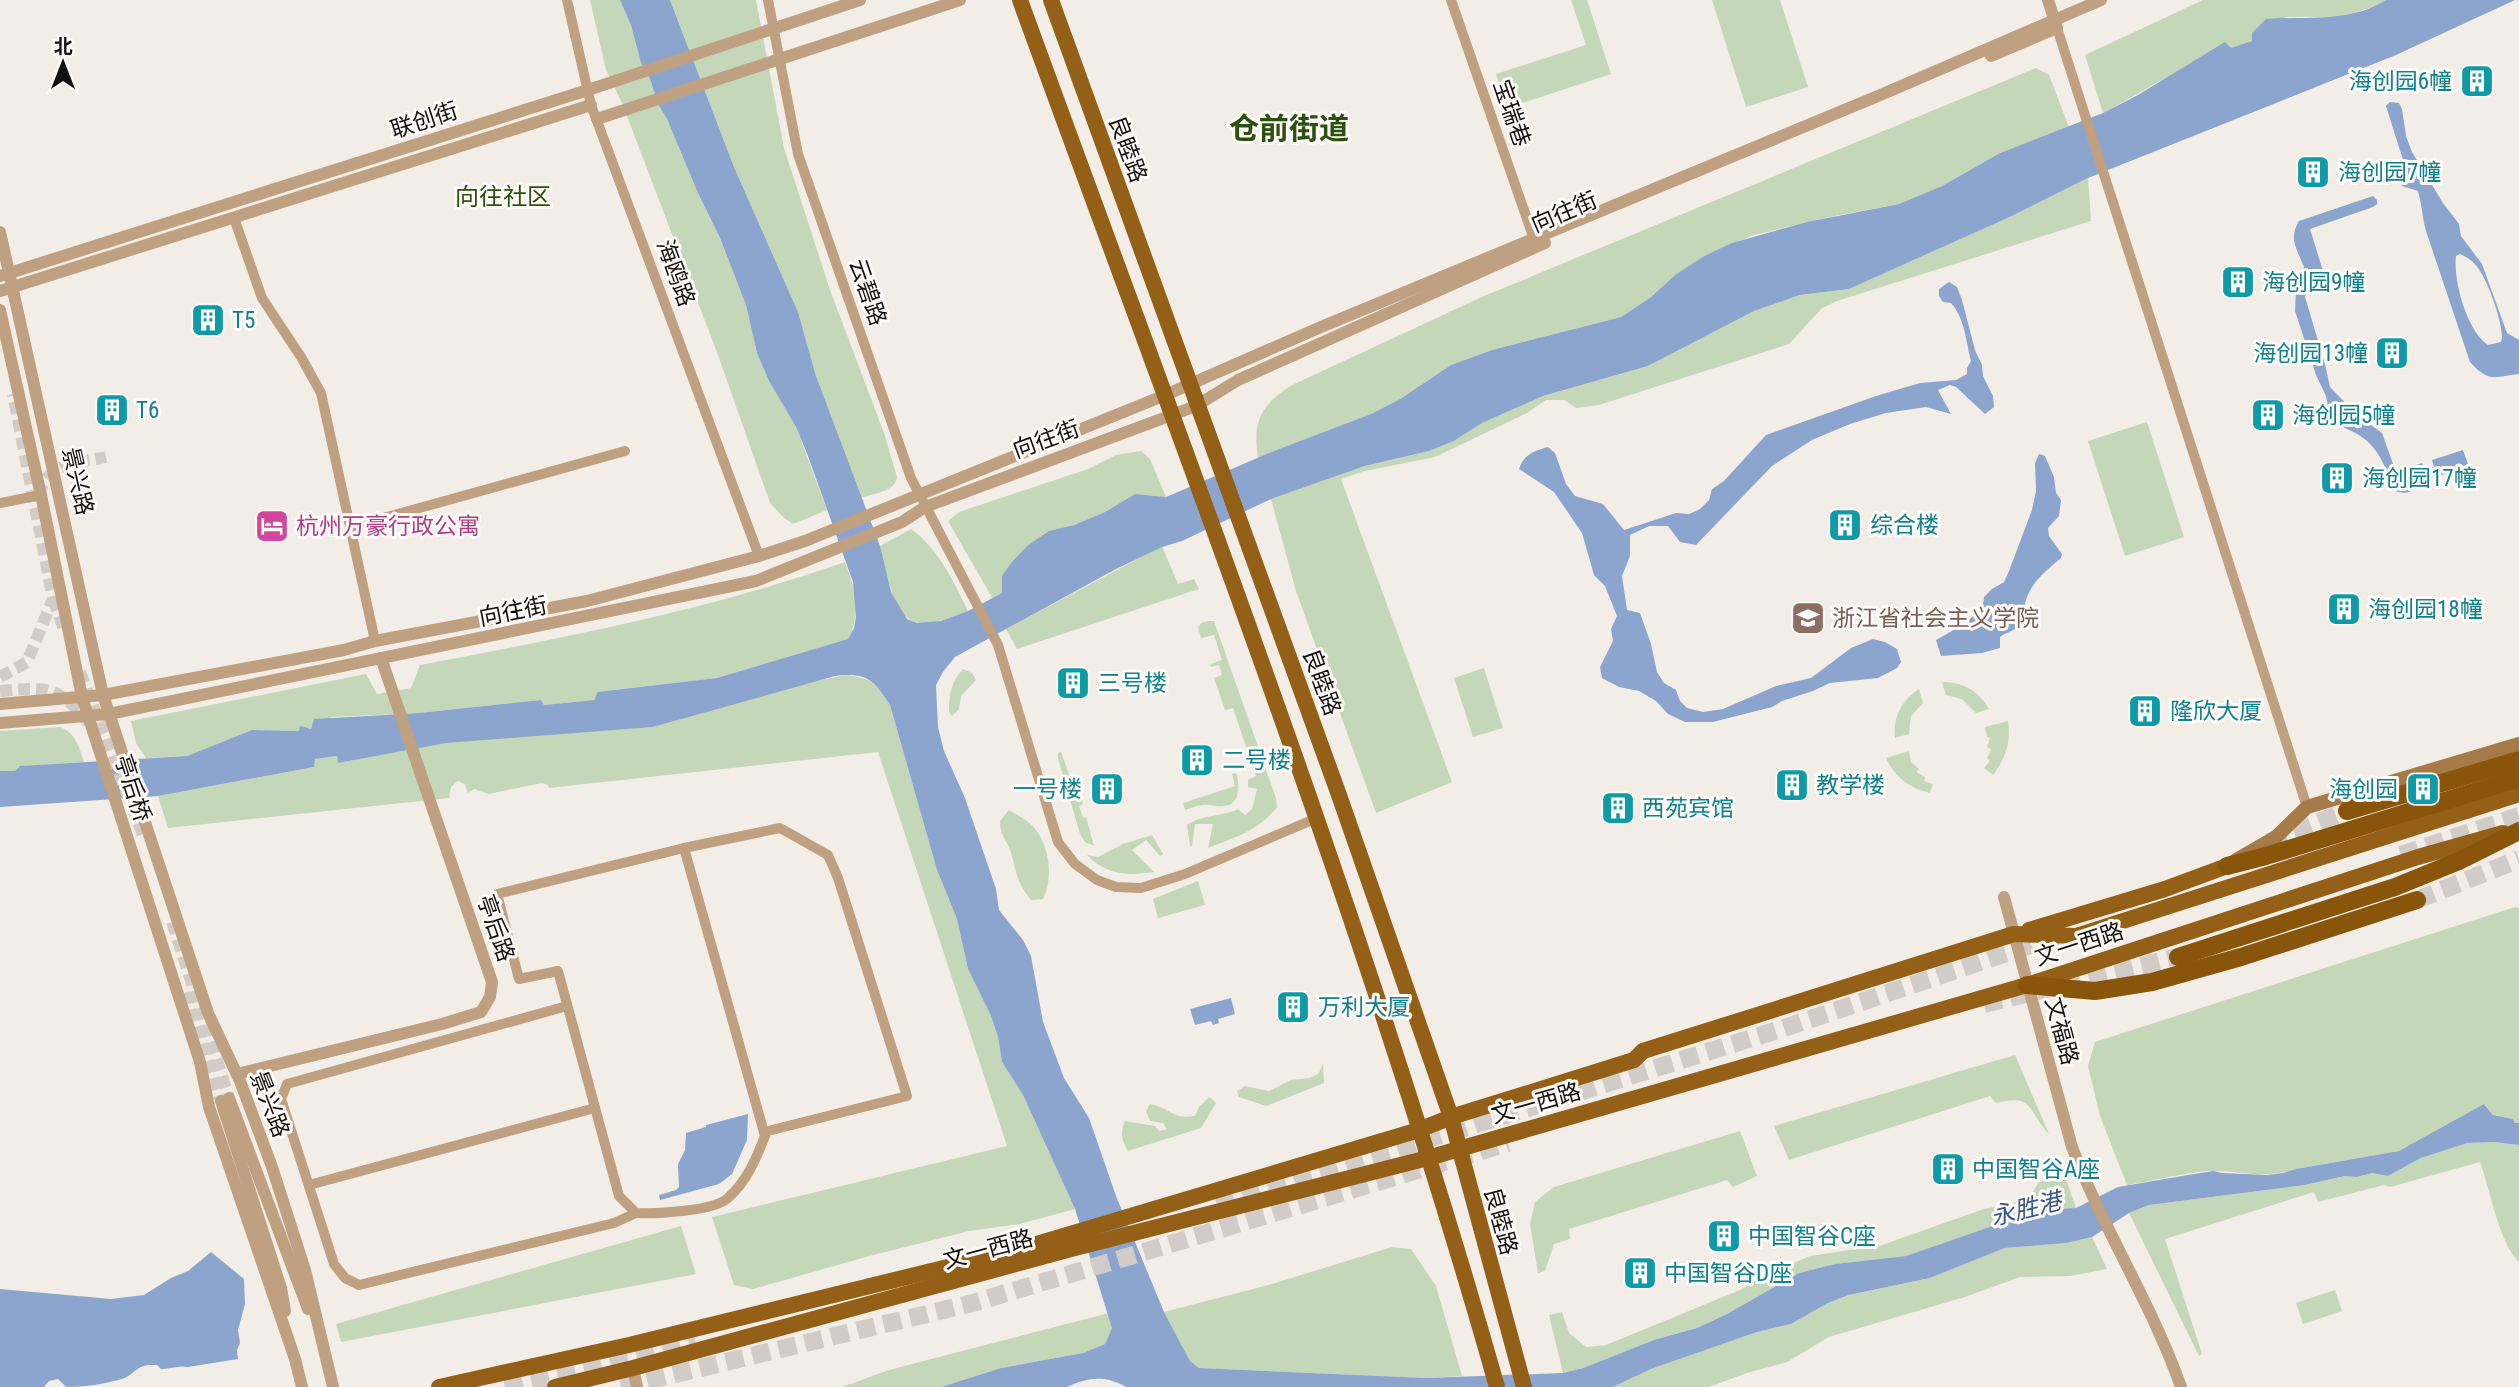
<svg xmlns="http://www.w3.org/2000/svg" width="2519" height="1387" viewBox="0 0 2519 1387" font-family="'Roboto Condensed','Noto Sans SC',sans-serif">
  <rect width="100%" height="100%" fill="#f3ede7"/>
  <g fill="#c5d7b9">
    <polygon points="590,0 620,0 631,24 641,63 650,79 658,104 667,119 697,191 720,238 746,305 757,353 769,381 796,427 827,510 793,524 784,518 770,503 718,355 622,103 606,70"/>
    <path d="M670,0H756L784,148L830,290L884,433L897,477C895,492 874,493 861,498L816,376L798,312L734,167Z"/>
    <polygon points="1571,0 1587,0 1611,74 1507,108 1496,74 1586,45"/>
    <polygon points="1712,0 1780,0 1808,87 1746,107"/>
    <polygon points="2203,0 2386,0 2376,6 2341,17 2286,17 2252,41 2198,60 2103,113 2085,55"/>
    <path d="M2036,68L2049,75L2069,127L2000,153L1942,186L1899,204L1839,215L1754,235L1704,256L1675,275L1651,297L1621,317L1492,350L1451,365L1400,399L1371,414L1258,458C1253,422 1259,407 1290,386L1484,296Z"/>
    <polygon points="2088,178 2091,221 1837,301 1822,308 1789,344 1599,405 1576,408 1564,400 1546,400 1527,413 1435,457 1365,471 1341,479 1452,782 1376,813 1296,591 1271,499 1365,466 1429,451 1454,441 1482,423 1543,396 1648,366 1754,311 1800,295 1849,289 2012,216"/>
    <polygon points="2147,422 2184,537 2125,556 2088,441"/>
    <polygon points="1141,451 1150,459 1166,497 1135,494 1105,512 1074,525 1049,531 1002,593 993,599 948,521 959,512 1088,469 1116,455"/>
    <path d="M911,529C938,548 954,582 968,611C952,617 933,626 915,622C893,616 884,565 880,546Z"/>
    <polygon points="1162,546 1178,584 1194,579 1199,589 1017,649 1006,629"/>
    <path d="M845,562C855,588 862,613 848,639L717,678L597,692L596,700L544,705L541,700L419,713L332,717L311,729L300,727L299,731L252,730L187,756L146,758L136,743L131,721L366,674L377,694L411,688L420,665C563,638 708,610 845,562Z"/>
    <path d="M1208,621H1214L1276,798L1277,807C1260,830 1234,838 1208,848L1213,824H1195L1192,846H1190L1187,825C1203,814 1222,817 1238,809L1245,815L1252,809L1257,789L1248,787V780L1256,776L1233,708L1225,710L1214,678L1222,675L1219,665L1211,667L1210,664L1222,660L1214,635L1201,638L1198,627L1201,623Z"/>
    <polygon points="1484,668 1503,728 1473,737 1454,678"/>
    <path d="M963,669L972,673L976,680L961,696L959,709L952,716L949,712C949,694 951,682 963,669Z"/>
    <path d="M847,675C873,679 876,683 890,705L937,870L957,919L968,969L991,1016L998,1037L1002,1062L1023,1095L1075,1209L1020,1224L969,1231L873,1255L753,1289L734,1285L712,1217L1007,1146L878,752L549,788L548,785L542,783L488,794L474,789L468,793L465,784L458,781L451,787L449,798L168,828L158,796L314,767V759L337,756L338,763L443,743L482,739L653,727L814,681Z"/>
    <path d="M1942,682C1963,682 1979,691 1989,709L1976,713L1962,699L1946,695Z"/>
    <path d="M1919,689L1923,703L1911,716L1909,734L1895,738C1893,717 1901,701 1919,689Z"/>
    <path d="M2008,721C2011,742 2006,758 1993,775L1984,768L1990,761L1987,758L1991,749L1987,747L1990,738L1987,737L1985,727Z"/>
    <path d="M60,727C76,733 79,747 84,762L24,766L15,771H0V731Z"/>
    <path d="M1909,751L1911,762L1919,769L1916,772L1925,777L1924,781L1933,784L1930,793C1910,788 1895,778 1886,758Z"/>
    <polygon points="1061,752 1075,791 1078,791 1083,804 1079,806 1083,818 1086,817 1094,846 1085,842 1080,834 1058,758 1058,753"/>
    <path d="M1236,773C1240,784 1241,805 1224,806C1217,807 1209,804 1202,805C1197,805 1190,809 1185,810L1183,803L1235,786L1232,774Z"/>
    <path d="M1009,810C1018,816 1030,821 1036,830C1050,848 1053,879 1043,899L1031,900C1015,879 1018,876 1011,853C1007,839 1000,837 1000,821Z"/>
    <path d="M1152,835L1163,854L1160,856L1146,840L1132,850L1154,872C1128,876 1106,875 1087,855L1098,857L1123,844Z"/>
    <polygon points="1198,881 1205,905 1158,918 1153,899"/>
    <path d="M2515,907L2519,908V1123H2515L2513,1119L2493,1115L2486,1105L2472,1111L2432,1135L2399,1151L2296,1169C2264,1180 2240,1170 2209,1171C2182,1173 2154,1181 2127,1185L2100,1116L2088,1066L2095,1042Z"/>
    <path d="M2015,1055L2049,1134C2027,1111 2035,1093 1996,1103L1990,1096L1789,1160L1774,1126Z"/>
    <polygon points="1323,1063 1324,1083 1266,1106 1239,1097 1237,1091 1245,1086 1269,1091 1291,1080 1310,1078 1319,1073"/>
    <path d="M1209,1097L1216,1103L1201,1128L1128,1151C1121,1140 1120,1133 1125,1121L1155,1126L1159,1131L1167,1129L1163,1123L1150,1121L1146,1111L1150,1104C1171,1108 1173,1120 1195,1116L1199,1107Z"/>
    <polygon points="1740,1131 1757,1176 1733,1187 1727,1180 1569,1229 1570,1239 1554,1244 1545,1271 1538,1273 1530,1224 1535,1202 1554,1187"/>
    <path d="M2494,1142L2519,1145V1262C2499,1243 2490,1189 2480,1162L2390,1187L2384,1185L2318,1202L2314,1192L2165,1239L2202,1354L2199,1356L2129,1213L2149,1205L2305,1185L2345,1176L2357,1177L2372,1173L2388,1176L2421,1158L2449,1147L2467,1143Z"/>
    <polygon points="2060,1161 2076,1208 2024,1215 1906,1256 1835,1264 1799,1273 1727,1314 1697,1328 1654,1340 1583,1368 1563,1373 1549,1315 1562,1312 1569,1333 1586,1347 1606,1345 1740,1290 1767,1274 1810,1256 1882,1245 1984,1209 2028,1200 2039,1182 2054,1178 2054,1164"/>
    <polygon points="681,1226 696,1274 341,1342 336,1324"/>
    <polygon points="2092,1237 2107,1269 2070,1276 2020,1277 1968,1296 1829,1337 1787,1362 1747,1373 1709,1387 1613,1387 1651,1369 1757,1332 1791,1324 1828,1303 1850,1295 1930,1278 2005,1248 2067,1243"/>
    <polygon points="1392,1247 1411,1249 1436,1286 1462,1376 1426,1378 1199,1368 1190,1361 1164,1312 1272,1284"/>
    <polygon points="2335,1290 2342,1311 2303,1324 2296,1303"/>
    <polygon points="1109,1313 1112,1328 1105,1344 1083,1353 1001,1368 941,1387 842,1387 889,1370"/>
  </g>
  <g fill="#8ca5ce" fill-rule="evenodd">
    <path d="M620,0H670L734,167L798,312L816,376L880,546L891,592L907,619L917,623L941,621L968,611L1002,593V576L1012,562L1027,546L1049,531L1074,525L1105,512L1135,494L1166,497L1274,451L1371,414L1400,399L1451,365L1492,350L1621,317L1651,297L1675,275L1704,256L1732,243L1807,222L1899,204L1942,186L2000,153L2103,113L2138,95L2225,42L2231,48L2252,41V33L2266,19C2307,16 2350,23 2386,0H2515L2396,55L2088,178L2012,216L1849,289L1800,295L1754,311L1648,366L1543,396L1482,423L1454,441L1429,451L1365,466L1271,499L1182,541L1162,547L1116,569L955,657L943,672L936,685L938,727L944,751L965,798L996,889L999,910L1023,940L1031,956L1043,1022L1064,1078L1089,1118L1116,1196L1164,1312L1190,1361L1199,1368L1426,1378L1563,1373L1583,1368L1654,1340L1697,1328L1727,1314L1799,1273L1835,1264L1906,1256L2024,1215L2041,1210L2076,1208L2118,1187L2188,1175L2213,1171L2222,1173L2267,1175L2283,1173L2296,1169L2399,1151L2484,1104L2493,1115L2513,1119L2515,1123H2519V1145L2494,1142L2467,1143L2421,1158L2388,1176L2372,1173L2357,1177L2345,1176L2305,1185L2149,1205L2129,1213L2092,1237L2067,1243L2005,1248L1930,1278L1849,1295L1828,1303L1791,1324L1757,1332L1651,1369L1613,1387H1126C1106,1375 1088,1377 1067,1387H941L1001,1368L1083,1353L1105,1344L1112,1328L1075,1209L1023,1095L1002,1062L998,1037L991,1016L968,969L957,919L937,870L890,705C874,680 867,672 835,676L653,727L446,743L338,763L337,756L315,759L314,767L158,796L0,807V771H15L20,766L187,756L252,730L299,731L300,726L311,729L314,719L419,713L541,700L544,705L595,700L597,692L717,678L848,639L854,628L856,617L853,582L808,456L796,427L769,381L757,353L746,305L720,238L697,191L667,119L658,104L650,79L641,63L631,25Z"/>
    <path d="M2390,102L2399,103L2402,109L2406,136L2412,152L2443,203L2459,224L2461,236L2482,264L2507,333L2519,340V374C2494,377 2489,383 2470,362L2426,231C2422,217 2422,205 2418,191L2402,186L2399,175L2403,169V160L2386,106ZM2460,254C2467,257 2473,261 2478,268C2487,279 2506,329 2501,342L2488,345C2467,331 2453,281 2456,256Z"/>
    <path d="M2373,196L2377,200V204L2373,207L2310,229L2327,284L2307,290L2305,297L2325,364L2330,387L2356,414L2382,433L2396,472L2422,463L2425,469L2434,467L2432,460L2463,450L2472,475L2469,482L2462,486L2456,473L2448,472C2443,476 2438,475 2432,477C2414,484 2414,500 2391,489L2383,473L2385,467C2373,440 2358,432 2331,423L2326,396L2316,375L2295,311L2296,287L2304,267C2297,249 2288,239 2299,221Z"/>
    <path d="M1949,282L1957,287L1962,300L1975,350L1982,365L1983,376L1993,396L1994,407L1985,414L1956,387L1950,385L1938,390L1951,414L1926,407L1886,413L1850,424L1812,440L1772,466L1696,545L1680,542L1668,526H1649L1630,535V556L1622,576L1627,610L1640,613L1651,644L1657,672L1664,683L1676,690L1680,701L1687,708L1703,712L1723,709L1776,686L1811,678L1851,648L1873,639L1885,642L1897,649L1901,662L1897,668L1878,678L1830,683L1813,691L1782,701L1772,707L1713,722H1685L1668,714L1656,701L1639,691L1619,687L1602,678L1600,667L1613,641L1611,629L1617,616L1605,586L1594,575L1582,533L1554,492L1519,469C1524,454 1534,451 1548,447L1555,453L1566,484L1575,496L1603,504L1624,530L1676,513L1689,514L1700,509L1709,500L1712,489L1724,481L1766,435L1876,396L1920,383L1956,380L1967,374V368L1971,361C1966,341 1965,319 1951,303L1943,302L1939,296V289Z"/>
    <path d="M2039,454L2045,456L2054,477L2056,493L2061,500L2059,516L2048,528L2049,536L2062,554L2061,558C2046,571 2033,580 2026,600C2023,608 2025,619 2019,626C2014,631 2005,633 2000,637V648L1982,653L1941,656L1936,640C1950,632 1985,615 1984,597L1992,589L2004,582L2009,571L2032,510L2036,491L2035,463Z"/>
    <polygon points="1231,998 1235,1014 1218,1019 1219,1023 1213,1025 1211,1021 1195,1025 1190,1009"/>
    <polygon points="748,1114 747,1140 732,1174 719,1184 660,1200 659,1195 676,1190 679,1187 678,1164 685,1150 686,1133 706,1127 706,1125"/>
    <path d="M211,1252L244,1279L245,1304L238,1330L240,1343L237,1350L238,1359L188,1367C179,1365 170,1369 161,1369L157,1365C134,1364 138,1373 122,1379C104,1384 85,1387 66,1387L58,1379L49,1381L44,1387H0V1289L111,1299L144,1295L171,1278L188,1271Z"/>
  </g>
  <g fill="none" stroke-linecap="round" stroke-linejoin="round">
    <g stroke="#d1ccc7" stroke-width="12" stroke-dasharray="12 6" stroke-linecap="butt">
      <path d="M39,495C47,462 78,463 106,457"/>
      <polyline points="53,599 64,629"/>
      <polyline points="80,672 143,835"/>
      <polyline points="0,677 27,662 53,599 13,394"/>
      <path d="M0,691C44,687 60,685 88,723"/>
      <polyline points="172,922 229,1098"/>
      <polyline points="184,993 221,1101"/>
    </g>
    <g stroke="#d1ccc7" stroke-width="18" stroke-dasharray="18 9" stroke-linecap="butt">
      <polyline points="2269,842 2347,811"/>
      <polyline points="2401,855 2519,816"/>
      <polyline points="2417,900 2519,859"/>
      <polyline points="1984,1004 2178,957"/>
      <polyline points="1217,1205 1784,1028 2057,936"/>
      <polyline points="505,1387 696,1344"/>
      <polyline points="621,1387 973,1303 1508,1143"/>
    </g>
    <g stroke="#bfa181" stroke-width="10">
      <polyline points="567,0 591,105 759,556"/>
      <polyline points="768,0 798,154 911,478 998,645 1058,842 1075,864 1097,880 1116,887 1141,888 1185,874 1317,818"/>
      <polyline points="1451,0 1534,239"/>
      <polyline points="2057,28 2307,807"/>
      <polyline points="234,218 262,298 301,357 321,393 375,641"/>
      <polyline points="0,503 41,495"/>
      <polyline points="351,527 625,451"/>
      <path d="M684,848L765,1136C756,1159 747,1181 728,1198C715,1211 655,1214 636,1213L619,1196L558,971L519,979L497,894Z"/>
      <polyline points="684,848 780,828 828,855 838,878 907,1096 764,1132"/>
      <polyline points="567,1006 287,1084 281,1099 334,1264 345,1278 359,1285 614,1223 636,1213"/>
      <polyline points="309,1185 595,1108"/>
    </g>
    <g stroke="#bfa181" stroke-width="12">
      <polyline points="1991,56 2057,28 2048,0"/>
      <polyline points="597,119 960,0"/>
      <polyline points="0,232 103,695 208,1013 240,1081 272,1167 305,1270 333,1387"/>
      <polyline points="0,276 588,90 860,0"/>
      <polyline points="0,291 591,105"/>
      <polyline points="0,310 41,495 82,697 200,1062 209,1107 295,1359 302,1387"/>
      <polyline points="0,704 103,695 344,650 375,641 587,601 759,556 805,541 1163,396 1321,327 1878,96 2101,0"/>
      <polyline points="0,723 109,714 756,581 902,522 925,507 1196,406 1238,380 1545,243"/>
      <path d="M2004,897L2072,1147C2103,1229 2152,1304 2181,1387"/>
      <polyline points="237,1074 442,1024 481,1012 490,997 492,982 381,658"/>
      <polyline points="229,1098 308,1309"/>
      <polyline points="221,1101 281,1288 285,1311"/>
      <polyline points="633,1368 637,1387"/>
    </g>
    <polyline stroke="#a77b49" stroke-width="14" points="2236,860 2276,837 2307,807 2519,744"/>
    <g stroke="#945f16" stroke-width="16">
      <path d="M1020,0C1187,459 1364,916 1497,1387"/>
      <polyline points="1051,0 1339,795 1451,1117 1524,1387"/>
      <polyline points="2029,930 2165,889 2227,866"/>
      <polyline points="439,1387 629,1345 1013,1251 1419,1130 1451,1117 1634,1060 1643,1051 2014,934 2076,936 2519,794"/>
      <polyline points="555,1387 633,1368 1071,1249 1428,1158 2027,985 2418,857 2503,833"/>
    </g>
    <g stroke="#88550b" stroke-width="18">
      <polyline points="2347,811 2519,760"/>
      <polyline points="2227,866 2266,856 2519,778"/>
      <polyline points="2178,957 2395,887 2459,861 2519,831"/>
      <polyline points="2027,985 2095,991 2152,982 2241,957 2417,900"/>
    </g>
  </g>
  <defs>
    <g id="building-square" transform="scale(1.75)"><rect x="-9" y="-9" width="18" height="18" rx="4" fill="#0f9aa8" stroke="#fefaf7"/><path d="M-4-6H4V6H1V3H-1V6H-4ZM-2.5-4.3h1.7v1.8h-1.7ZM.8-4.3h1.7v1.8H.8ZM-2.5-1h1.7V.8h-1.7ZM.8-1h1.7V.8H.8Z" fill="#fff"/></g>
    <g id="hotel-square" transform="scale(1.75)"><rect x="-9" y="-9" width="18" height="18" rx="4" fill="#d1479c" stroke="#fefaf7"/><path d="M-6-4.5h1.5V1H6V5H4.5V3h-9V5H-6ZM-4 0a1.8 1.8 0 1 1 3.6 0ZM.5 0V-2.5h3Q6-2.5 6 0Z" fill="#fff"/></g>
    <g id="school-square" transform="scale(1.75)"><rect x="-9" y="-9" width="18" height="18" rx="4" fill="#8d6e63" stroke="#fefaf7"/><path d="M0-5L7-2L0 1L-7-2ZM-4 1L0 2.5L4 1V4Q0 6-4 4Z" fill="#fff"/></g>
  </defs>
  <g fill-rule="evenodd">
    <use href="#building-square" x="2477" y="81"/>
    <use href="#building-square" x="2313" y="172"/>
    <use href="#building-square" x="2238" y="282"/>
    <use href="#building-square" x="208" y="320"/>
    <use href="#building-square" x="2392" y="353"/>
    <use href="#building-square" x="112" y="410"/>
    <use href="#building-square" x="2268" y="415"/>
    <use href="#building-square" x="2337" y="478"/>
    <use href="#building-square" x="1845" y="525"/>
    <use href="#hotel-square" x="272" y="526"/>
    <use href="#building-square" x="2344" y="609"/>
    <use href="#school-square" x="1808" y="618"/>
    <use href="#building-square" x="1073" y="683"/>
    <use href="#building-square" x="2145" y="711"/>
    <use href="#building-square" x="1197" y="760"/>
    <use href="#building-square" x="1792" y="785"/>
    <use href="#building-square" x="1107" y="789"/>
    <use href="#building-square" x="2423" y="789"/>
    <use href="#building-square" x="1618" y="808"/>
    <use href="#building-square" x="1293" y="1007"/>
    <use href="#building-square" x="1948" y="1169"/>
    <use href="#building-square" x="1724" y="1236"/>
    <use href="#building-square" x="1640" y="1273"/>
  </g>
  <g text-anchor="middle" stroke-width="6" stroke-linejoin="round" paint-order="stroke">
    <g font-size="23" fill="#0d838f" stroke="#fefaf7" text-anchor="start">
      <text x="2452" y="89" text-anchor="end">海创园6幢</text>
      <text x="2338" y="180">海创园7幢</text>
      <text x="2262" y="290">海创园9幢</text>
      <text x="232" y="328">T5</text>
      <text x="2368" y="361" text-anchor="end">海创园13幢</text>
      <text x="136" y="418">T6</text>
      <text x="2292" y="423">海创园5幢</text>
      <text x="2362" y="486">海创园17幢</text>
      <text x="1870" y="533">综合楼</text>
      <text x="2368" y="617">海创园18幢</text>
      <text x="1098" y="691">三号楼</text>
      <text x="2170" y="719">隆欣大厦</text>
      <text x="1222" y="768">二号楼</text>
      <text x="1816" y="793">教学楼</text>
      <text x="1082" y="797" text-anchor="end">一号楼</text>
      <text x="2398" y="797" text-anchor="end">海创园</text>
      <text x="1642" y="816">西苑宾馆</text>
      <text x="1318" y="1015">万利大厦</text>
      <text x="1972" y="1177">中国智谷A座</text>
      <text x="1748" y="1244">中国智谷C座</text>
      <text x="1664" y="1281">中国智谷D座</text>
    </g>
    <g font-size="23" fill="#13110f" stroke="#fefaf7">
      <text transform="translate(1512 113) rotate(71)" y="8">宝瑞巷</text>
      <text transform="translate(424 120) rotate(-18)" y="8">联创街</text>
      <text transform="translate(1128 149) rotate(70)" y="8">良睦路</text>
      <text transform="translate(1564 212) rotate(-23)" y="8">向往街</text>
      <text transform="translate(676 273) rotate(70)" y="8">海鸥路</text>
      <text transform="translate(868 292) rotate(71)" y="8">云碧路</text>
      <text transform="translate(1046 439) rotate(-20)" y="8">向往街</text>
      <text transform="translate(78 481) rotate(77)" y="8">景兴路</text>
      <text transform="translate(513 611) rotate(-11)" y="8">向往街</text>
      <text transform="translate(1322 682) rotate(70)" y="8">良睦路</text>
      <text transform="translate(133 788) rotate(72)" y="8">亭后桥</text>
      <text transform="translate(496 928) rotate(71)" y="8">亭后路</text>
      <text transform="translate(2079 944) rotate(-18)" y="8">文一西路</text>
      <text transform="translate(2062 1031) rotate(75)" y="8">文福路</text>
      <text transform="translate(1536 1103) rotate(-16)" y="8">文一西路</text>
      <text transform="translate(270 1104) rotate(69)" y="8">景兴路</text>
      <text transform="translate(1501 1221) rotate(75)" y="8">良睦路</text>
      <text transform="translate(988 1249) rotate(-15)" y="8">文一西路</text>
    </g>
    <g font-size="23" fill="#b23c85" stroke="#fefaf7" text-anchor="start">
      <text x="296" y="534">杭州万豪行政公寓</text>
    </g>
    <g font-size="23" fill="#785e54" stroke="#fefaf7" text-anchor="start">
      <text x="1832" y="626">浙江省社会主义学院</text>
    </g>
    <g font-size="24" fill="#2c5010" stroke="#fefaf7">
      <text x="503" y="205">向往社区</text>
    </g>
    <g font-size="24" font-style="italic" fill="#36568d" stroke="#fefaf7">
      <text transform="translate(2026 1209) rotate(-14)" y="8">永胜港</text>
    </g>
    <g font-size="30" font-weight="bold" fill="#2c5010" stroke="#fefaf7">
      <text x="1289" y="139">仓前街道</text>
    </g>
  </g>
  <g transform="translate(63 63)" stroke="#fefaf7" stroke-width="5" paint-order="stroke">
  <path d="M0-5L12 26L0 18L-12 26Z" fill="#13110f"/>
  <text y="-10" font-size="19" font-weight="bold" text-anchor="middle" fill="#13110f">北</text>
  </g>
</svg>
